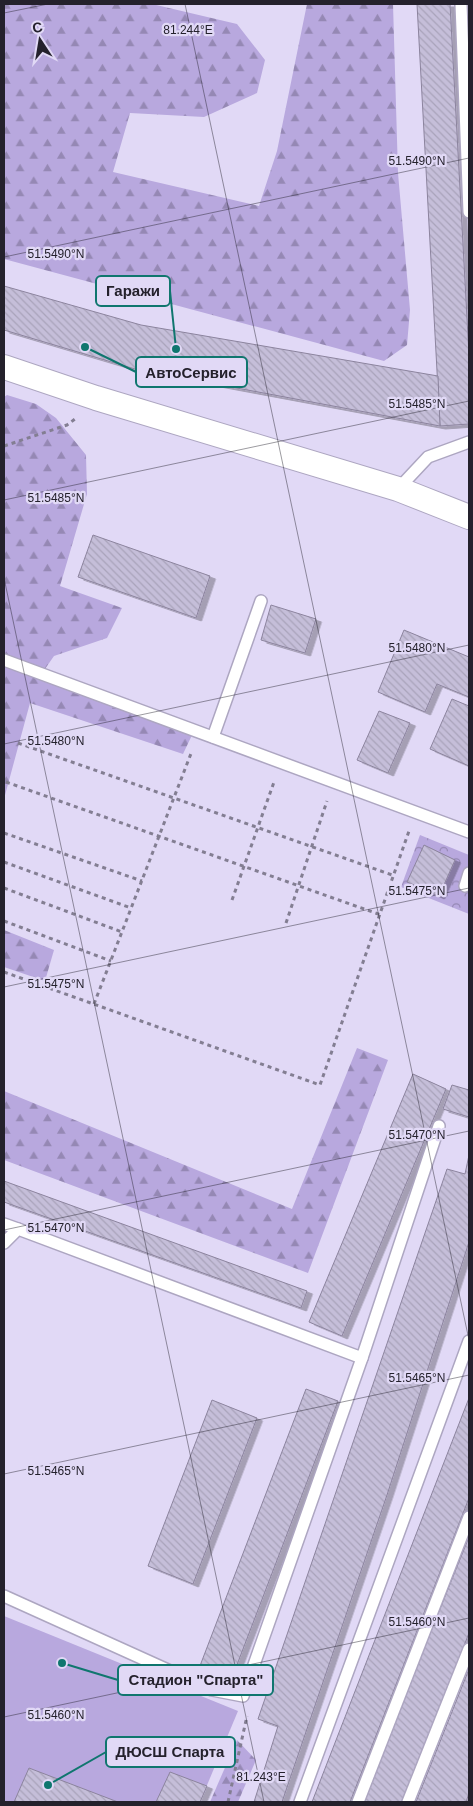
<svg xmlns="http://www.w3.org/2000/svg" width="473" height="1806" viewBox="0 0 473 1806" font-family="Arial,sans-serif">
  <defs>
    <pattern id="forest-firs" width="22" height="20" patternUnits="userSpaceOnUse" patternTransform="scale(1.25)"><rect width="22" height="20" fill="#b8a8de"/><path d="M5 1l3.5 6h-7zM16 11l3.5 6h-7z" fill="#9588b4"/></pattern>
    <pattern id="park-crowns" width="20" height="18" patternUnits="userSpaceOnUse" patternTransform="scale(1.25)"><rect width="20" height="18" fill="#b8a8de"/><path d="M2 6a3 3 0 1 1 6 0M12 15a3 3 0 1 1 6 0" fill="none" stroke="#9588b4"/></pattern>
    <pattern id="building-back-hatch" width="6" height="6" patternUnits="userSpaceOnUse" patternTransform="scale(1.25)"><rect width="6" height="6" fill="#c5bed9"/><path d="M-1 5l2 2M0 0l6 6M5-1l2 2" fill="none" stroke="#a9a3ba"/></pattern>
    <filter id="shadow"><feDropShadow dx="5.5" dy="3" stdDeviation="0" flood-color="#0004"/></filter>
  </defs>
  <rect width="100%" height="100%" fill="#e1d9f6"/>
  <g fill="url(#forest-firs)">
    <polygon points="4,4 152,4 237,24 265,60 257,93 204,117 130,113 113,172 259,206 277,151 307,4 393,4 398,173 410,310 407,345 384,361 4,259"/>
    <polygon points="7,395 36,404 56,418 86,455 87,494 60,586 122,608 107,638 54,656 38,679 193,733 183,754 30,703 4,799 4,397"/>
    <polygon points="4,930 54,950 45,981 4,967"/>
    <polygon points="357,1048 388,1060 308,1273 4,1160 4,1091 292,1209"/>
    <polygon points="237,1740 256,1760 238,1802 210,1802"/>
  </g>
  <polygon fill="url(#park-crowns)" points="420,835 469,855 469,914 401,887"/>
  <polygon fill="#b8a8de" points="4,1616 238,1711 200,1802 4,1802"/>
  <g fill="url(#building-back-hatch)" stroke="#8c849e" filter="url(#shadow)">
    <polygon points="417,4 450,4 469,355 469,424 440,426"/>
    <polygon points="4,286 141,325 438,376 440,426 135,369 4,330"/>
    <polygon points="93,535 210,576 196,618 78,577"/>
    <polygon points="271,605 316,619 305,653 261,640"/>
    <polygon points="404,630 469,657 469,697 437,684 425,712 378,692"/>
    <polygon points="452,699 469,706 469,766 430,749"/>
    <polygon points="379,711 410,723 388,773 357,760"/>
    <polygon points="424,845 455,860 439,896 407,882"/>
    <polygon points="413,1074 446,1089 342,1336 309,1322"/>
    <polygon points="452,1085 469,1090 469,1117 443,1109"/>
    <polygon points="469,1155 469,1242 387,1495 282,1802 254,1802 278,1726 258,1719 447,1169 465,1174"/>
    <polygon points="4,1181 307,1291 301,1308 4,1202"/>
    <polygon points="306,1389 338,1401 230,1683 198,1671"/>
    <polygon points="469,1398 469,1498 350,1802 312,1802"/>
    <polygon points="212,1400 257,1418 193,1584 148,1566"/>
    <polygon points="469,1537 469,1633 403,1802 362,1802"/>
    <polygon points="469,1669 469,1793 466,1802 416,1802"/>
    <polygon points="29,1768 118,1802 14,1802"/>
    <polygon points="170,1772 207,1786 200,1802 156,1802"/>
  </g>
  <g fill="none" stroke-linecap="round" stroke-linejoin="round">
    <g stroke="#ada6c1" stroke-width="14">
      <g id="service">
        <polyline points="461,4 469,212"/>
        <polyline points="398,489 428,457 469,442"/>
        <polyline points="4,660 469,832"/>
        <polyline points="213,737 261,601"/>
        <polyline points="465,886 469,873"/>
        <polyline points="4,1224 18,1229"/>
        <polyline points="4,1243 18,1229 362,1358 439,1126"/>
        <polyline points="4,1596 212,1690 243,1696 362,1358"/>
        <polyline points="300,1802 469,1341"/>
        <polyline points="358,1802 469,1517"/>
        <polyline points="408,1802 469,1649"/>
      </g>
    </g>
    <g stroke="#ada6c1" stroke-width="26">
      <polyline id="minor" points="4,367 96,398 398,489 469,517"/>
    </g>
    <g stroke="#837e92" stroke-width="3" stroke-dasharray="4 4" stroke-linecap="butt">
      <polyline points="4,446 67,425 75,419"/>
      <polyline points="18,743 395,876"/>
      <polyline points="6,782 381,915"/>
      <polyline points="4,833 142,881"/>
      <polyline points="4,862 131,908"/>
      <polyline points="4,888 122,932"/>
      <polyline points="232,900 274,782"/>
      <polyline points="4,921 111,961"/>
      <polyline points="286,923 327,801"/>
      <polyline points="4,972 320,1085 409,831"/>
      <polyline points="94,1004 192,751"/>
      <polyline points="228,1802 247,1716"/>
    </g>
    <use href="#service" stroke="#fff" stroke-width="11"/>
    <use href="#minor" stroke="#fff" stroke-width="24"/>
  </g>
  <path fill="none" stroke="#24212c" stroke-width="1" stroke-opacity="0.45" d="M185,4L469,1340M4,13L48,4M4,257L469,158M4,500L469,401M4,578L264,1802M4,744L469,645M4,987L469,888M4,1230L469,1131M4,1474L469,1375M4,1717L469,1618"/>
  <g font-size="12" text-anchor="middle" fill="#24212c" stroke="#e1d9f6" stroke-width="4.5" stroke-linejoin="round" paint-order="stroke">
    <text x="188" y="34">81.244°E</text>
    <text x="417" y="165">51.5490°N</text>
    <text x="56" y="258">51.5490°N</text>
    <text x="417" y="408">51.5485°N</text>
    <text x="56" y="502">51.5485°N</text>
    <text x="417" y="652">51.5480°N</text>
    <text x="56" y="745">51.5480°N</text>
    <text x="417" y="895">51.5475°N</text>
    <text x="56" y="988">51.5475°N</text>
    <text x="417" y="1139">51.5470°N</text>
    <text x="56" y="1232">51.5470°N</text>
    <text x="417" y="1382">51.5465°N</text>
    <text x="56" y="1475">51.5465°N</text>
    <text x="417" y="1626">51.5460°N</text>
    <text x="56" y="1719">51.5460°N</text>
    <text x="261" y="1781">81.243°E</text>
  </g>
  <path fill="none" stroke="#0f766e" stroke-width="2" d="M176 349L170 291M85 347L136 372M62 1663L118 1680M48 1785L106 1752"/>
  <g fill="#0f766e" stroke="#e1d9f6" stroke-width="2">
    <circle cx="176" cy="349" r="5"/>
    <circle cx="85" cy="347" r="5"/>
    <circle cx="62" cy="1663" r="5"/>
    <circle cx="48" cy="1785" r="5"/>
  </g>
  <g fill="#e1d9f6" stroke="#0f766e" stroke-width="2">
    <rect x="96" y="276" width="74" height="30" rx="5"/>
    <rect x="136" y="357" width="111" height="30" rx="5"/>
    <rect x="118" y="1665" width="155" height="30" rx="5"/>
    <rect x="106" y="1737" width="129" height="30" rx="5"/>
  </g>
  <g font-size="15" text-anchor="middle" font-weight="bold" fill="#24212c">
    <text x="133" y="296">Гаражи</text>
    <text x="191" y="378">АвтоСервис</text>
    <text x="196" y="1685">Стадион "Спарта"</text>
    <text x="170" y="1757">ДЮСШ Спарта</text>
  </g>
  <rect width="473" height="1806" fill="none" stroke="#24212c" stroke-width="10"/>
  <g transform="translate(40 40) rotate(348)" stroke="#e1d9f6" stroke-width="4" paint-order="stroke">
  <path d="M0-4L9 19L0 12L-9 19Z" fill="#24212c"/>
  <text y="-8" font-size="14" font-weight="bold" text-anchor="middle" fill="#24212c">С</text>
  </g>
</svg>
